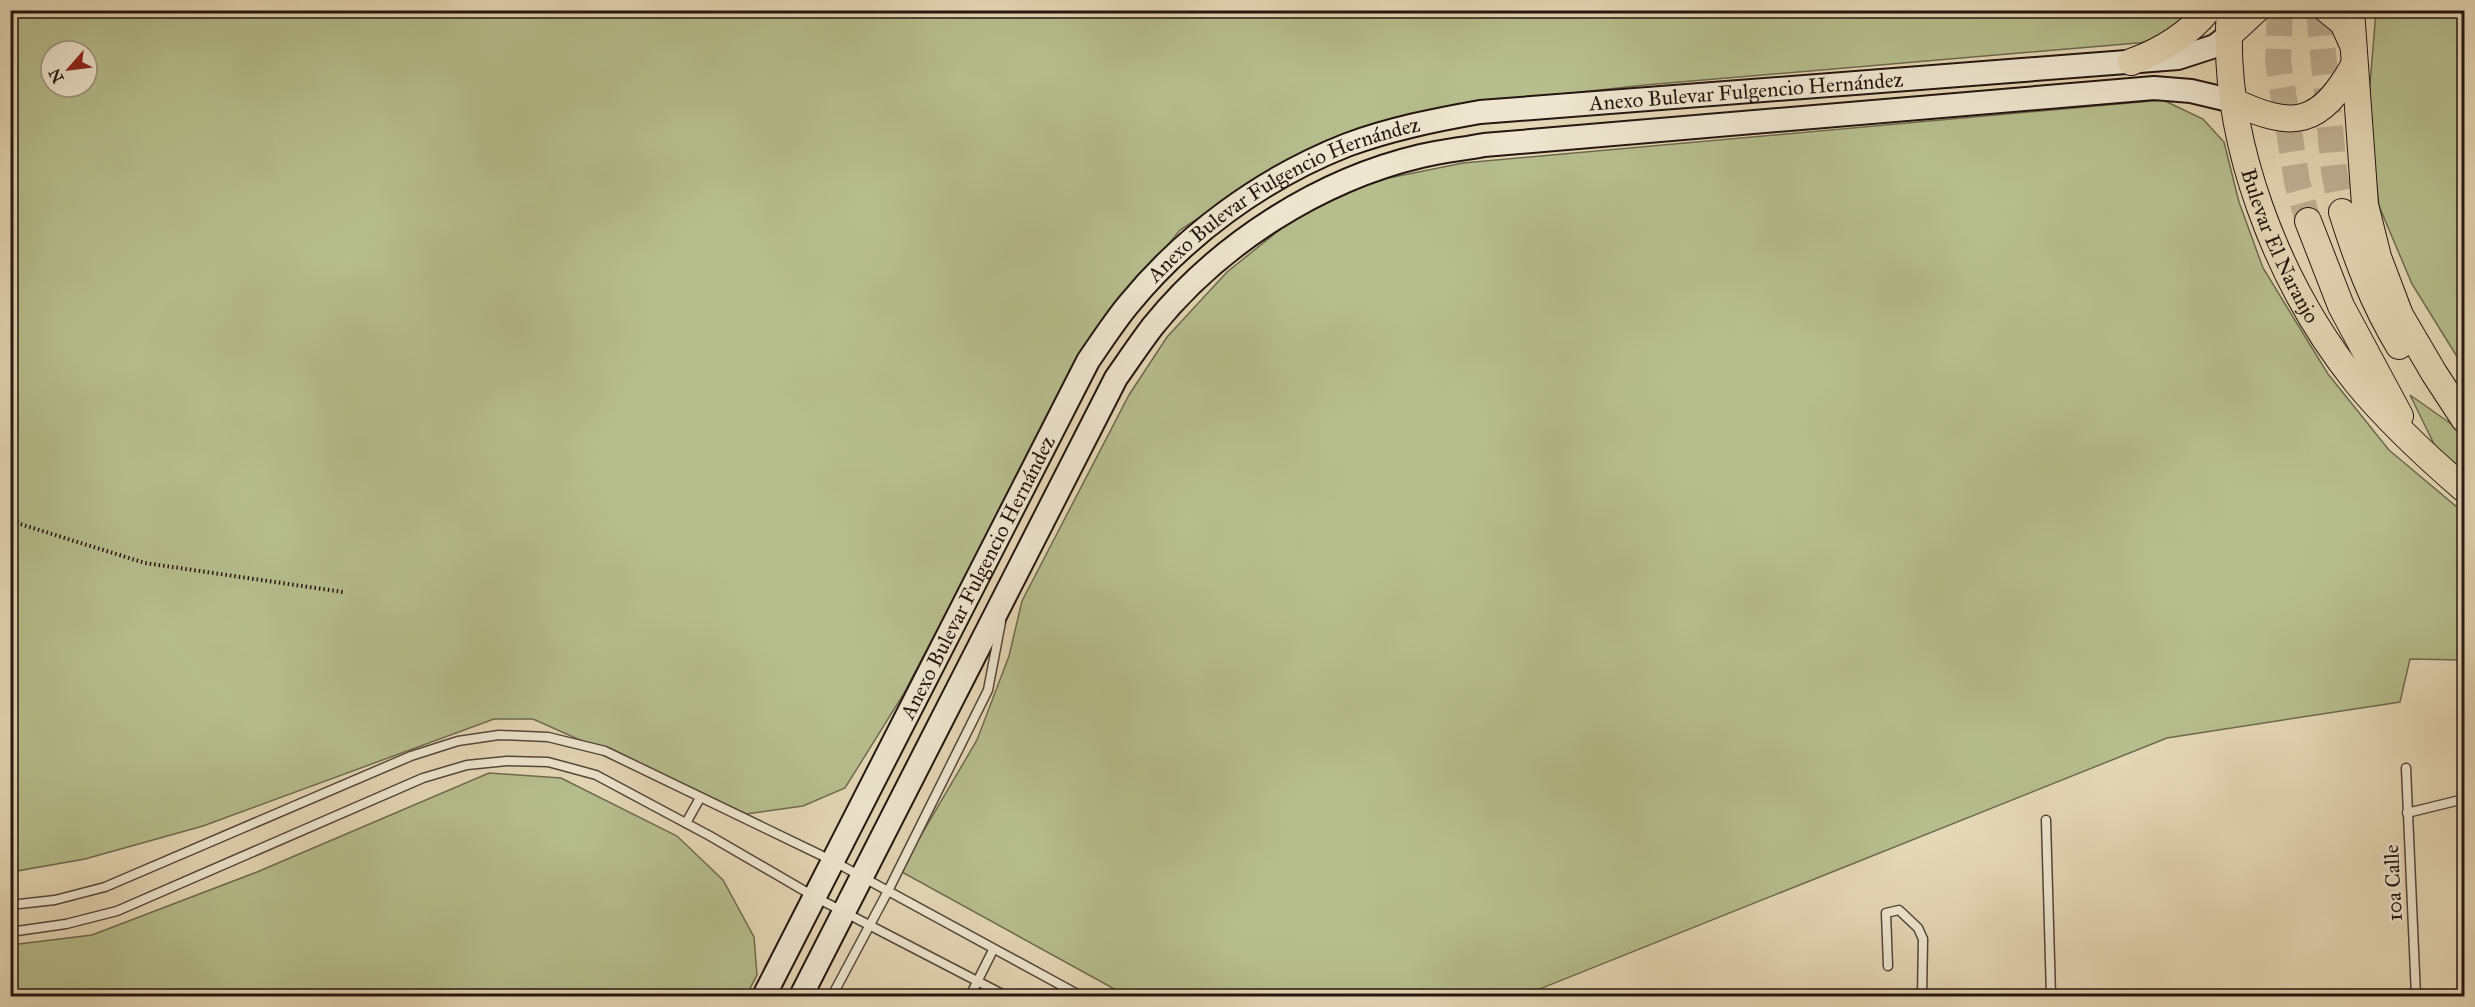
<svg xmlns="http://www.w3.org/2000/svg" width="2475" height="1007" viewBox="0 0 2475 1007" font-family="'IM FELL Great Primer',serif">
  <rect width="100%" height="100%" fill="#e5d8b6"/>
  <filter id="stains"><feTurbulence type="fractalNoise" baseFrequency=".00333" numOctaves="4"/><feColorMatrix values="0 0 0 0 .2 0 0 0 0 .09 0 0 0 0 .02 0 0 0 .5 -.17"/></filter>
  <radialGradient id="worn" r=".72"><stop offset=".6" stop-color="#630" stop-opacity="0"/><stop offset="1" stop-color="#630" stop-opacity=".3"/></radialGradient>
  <g fill="#b6be8d" stroke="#6e6a4e" stroke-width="1.5" fill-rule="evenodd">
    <path d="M10,11H2196L2161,41L1645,85L1455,106L1281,164L1180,230L1087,344L903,695L845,788L803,806L746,814L533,719H494L203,826L85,859L11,872ZM51,51H87V87H51Z"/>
    <polygon points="2376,11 2464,11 2464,368 2412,284 2379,206 2368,109"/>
    <polygon points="2163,100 2203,119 2224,142 2239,202 2263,268 2328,374 2389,450 2464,513 2464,660 2410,659 2400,702 2167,738 1522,996 1127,996 900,871 977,740 1009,656 1022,601 1129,395 1167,337 1227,272 1293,219 1374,181 1463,163"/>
    <polygon points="2410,395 2457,428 2464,437 2464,473 2436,448"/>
    <polygon points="489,773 561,778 677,836 723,880 754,937 757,975 746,996 11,996 11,945 92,935 257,872"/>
  </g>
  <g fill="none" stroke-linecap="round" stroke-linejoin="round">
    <g stroke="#bfb195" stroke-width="26" stroke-dasharray="26 13" stroke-linecap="butt">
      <polyline points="2280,10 2278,61 2297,182 2308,221"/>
      <polyline points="2319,10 2334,171 2342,212"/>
    </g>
    <g stroke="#55463a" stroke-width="11">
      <g id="service">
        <polyline points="2406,768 2416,996"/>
        <polyline points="2407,813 2464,799"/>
        <polyline points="2046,820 2051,996"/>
        <polyline points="686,823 700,798"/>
        <polyline points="10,905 55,900 105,887 411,756 458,741 499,735 548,737 605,751 833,861 1081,996"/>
        <polyline points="10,932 66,924 117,911 423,778 467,765 507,761 548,762 596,775 710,836 815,897 1006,996"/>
        <polyline points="1888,966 1886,913 1899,910 1918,928 1923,939 1922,996"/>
        <polyline points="832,996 888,891 988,690 1001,622"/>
        <polyline points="970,996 993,950"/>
      </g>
    </g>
    <g stroke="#251610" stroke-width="26">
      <g id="secondary">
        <path id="s1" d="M764,996L1088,361C1101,342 1114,322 1128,305C1185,235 1263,178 1347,145C1390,129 1435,120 1480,112L2178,58L2215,46L2228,36"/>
        <path d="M801,996L1116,378C1128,361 1140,343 1153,326C1219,244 1319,180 1421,156C1442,151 1463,149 1484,145L2154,88L2191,91L2233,101"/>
      </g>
    </g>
    <g stroke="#251610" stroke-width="28">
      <g id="primary">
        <path id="s2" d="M2230,10C2220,138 2278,285 2357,383C2389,422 2426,456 2464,489"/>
        <polyline points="2327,10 2343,23 2352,43"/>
        <polyline points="2351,10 2365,205 2378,257 2400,315 2434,373 2464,419"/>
        <polyline points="2228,36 2256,10"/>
        <path d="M2131,62C2161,51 2188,35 2208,10"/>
        <path d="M2233,101C2293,130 2320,126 2354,65"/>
        <path d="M2342,212C2357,260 2373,303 2399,346"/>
        <polyline points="2308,221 2341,306 2400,416"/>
      </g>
    </g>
    <polyline stroke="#251610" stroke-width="4" stroke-dasharray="1.5 3" stroke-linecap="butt" points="10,516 20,524 145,563 343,592"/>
    <use href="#service" stroke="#eee6d0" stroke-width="8"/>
    <use href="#secondary" stroke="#eee6d0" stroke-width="22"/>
    <use href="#primary" stroke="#e5d8b6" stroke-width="26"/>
  </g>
  <g text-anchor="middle" stroke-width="5" stroke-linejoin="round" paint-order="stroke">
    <g font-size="21" fill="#251610" stroke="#eee6d0">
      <text dy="7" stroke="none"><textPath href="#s1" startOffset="1460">Anexo Bulevar Fulgencio Hernández</textPath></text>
      <text dy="7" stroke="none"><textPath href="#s1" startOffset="974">Anexo Bulevar Fulgencio Hernández</textPath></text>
      <text dy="7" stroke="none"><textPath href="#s2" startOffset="244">Bulevar El Naranjo</textPath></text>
      <text dy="7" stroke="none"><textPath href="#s1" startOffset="470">Anexo Bulevar Fulgencio Hernández</textPath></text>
      <text transform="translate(2393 883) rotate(-93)" y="7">10a Calle</text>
    </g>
  </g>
  <rect width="2475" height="1007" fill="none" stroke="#e5d8b6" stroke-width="36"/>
  <rect x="12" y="12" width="2451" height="983" fill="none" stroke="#251610" stroke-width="3"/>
  <rect x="18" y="18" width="2439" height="971" fill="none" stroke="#251610" stroke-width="1.5"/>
  <g transform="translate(69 69) rotate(242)"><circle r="28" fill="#eee6d0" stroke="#9e9383" stroke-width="1.5"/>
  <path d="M0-4.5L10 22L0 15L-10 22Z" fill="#8f2418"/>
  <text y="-9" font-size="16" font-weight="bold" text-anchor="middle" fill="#251610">N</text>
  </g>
  <rect width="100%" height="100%" filter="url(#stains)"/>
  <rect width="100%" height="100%" fill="url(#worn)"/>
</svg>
